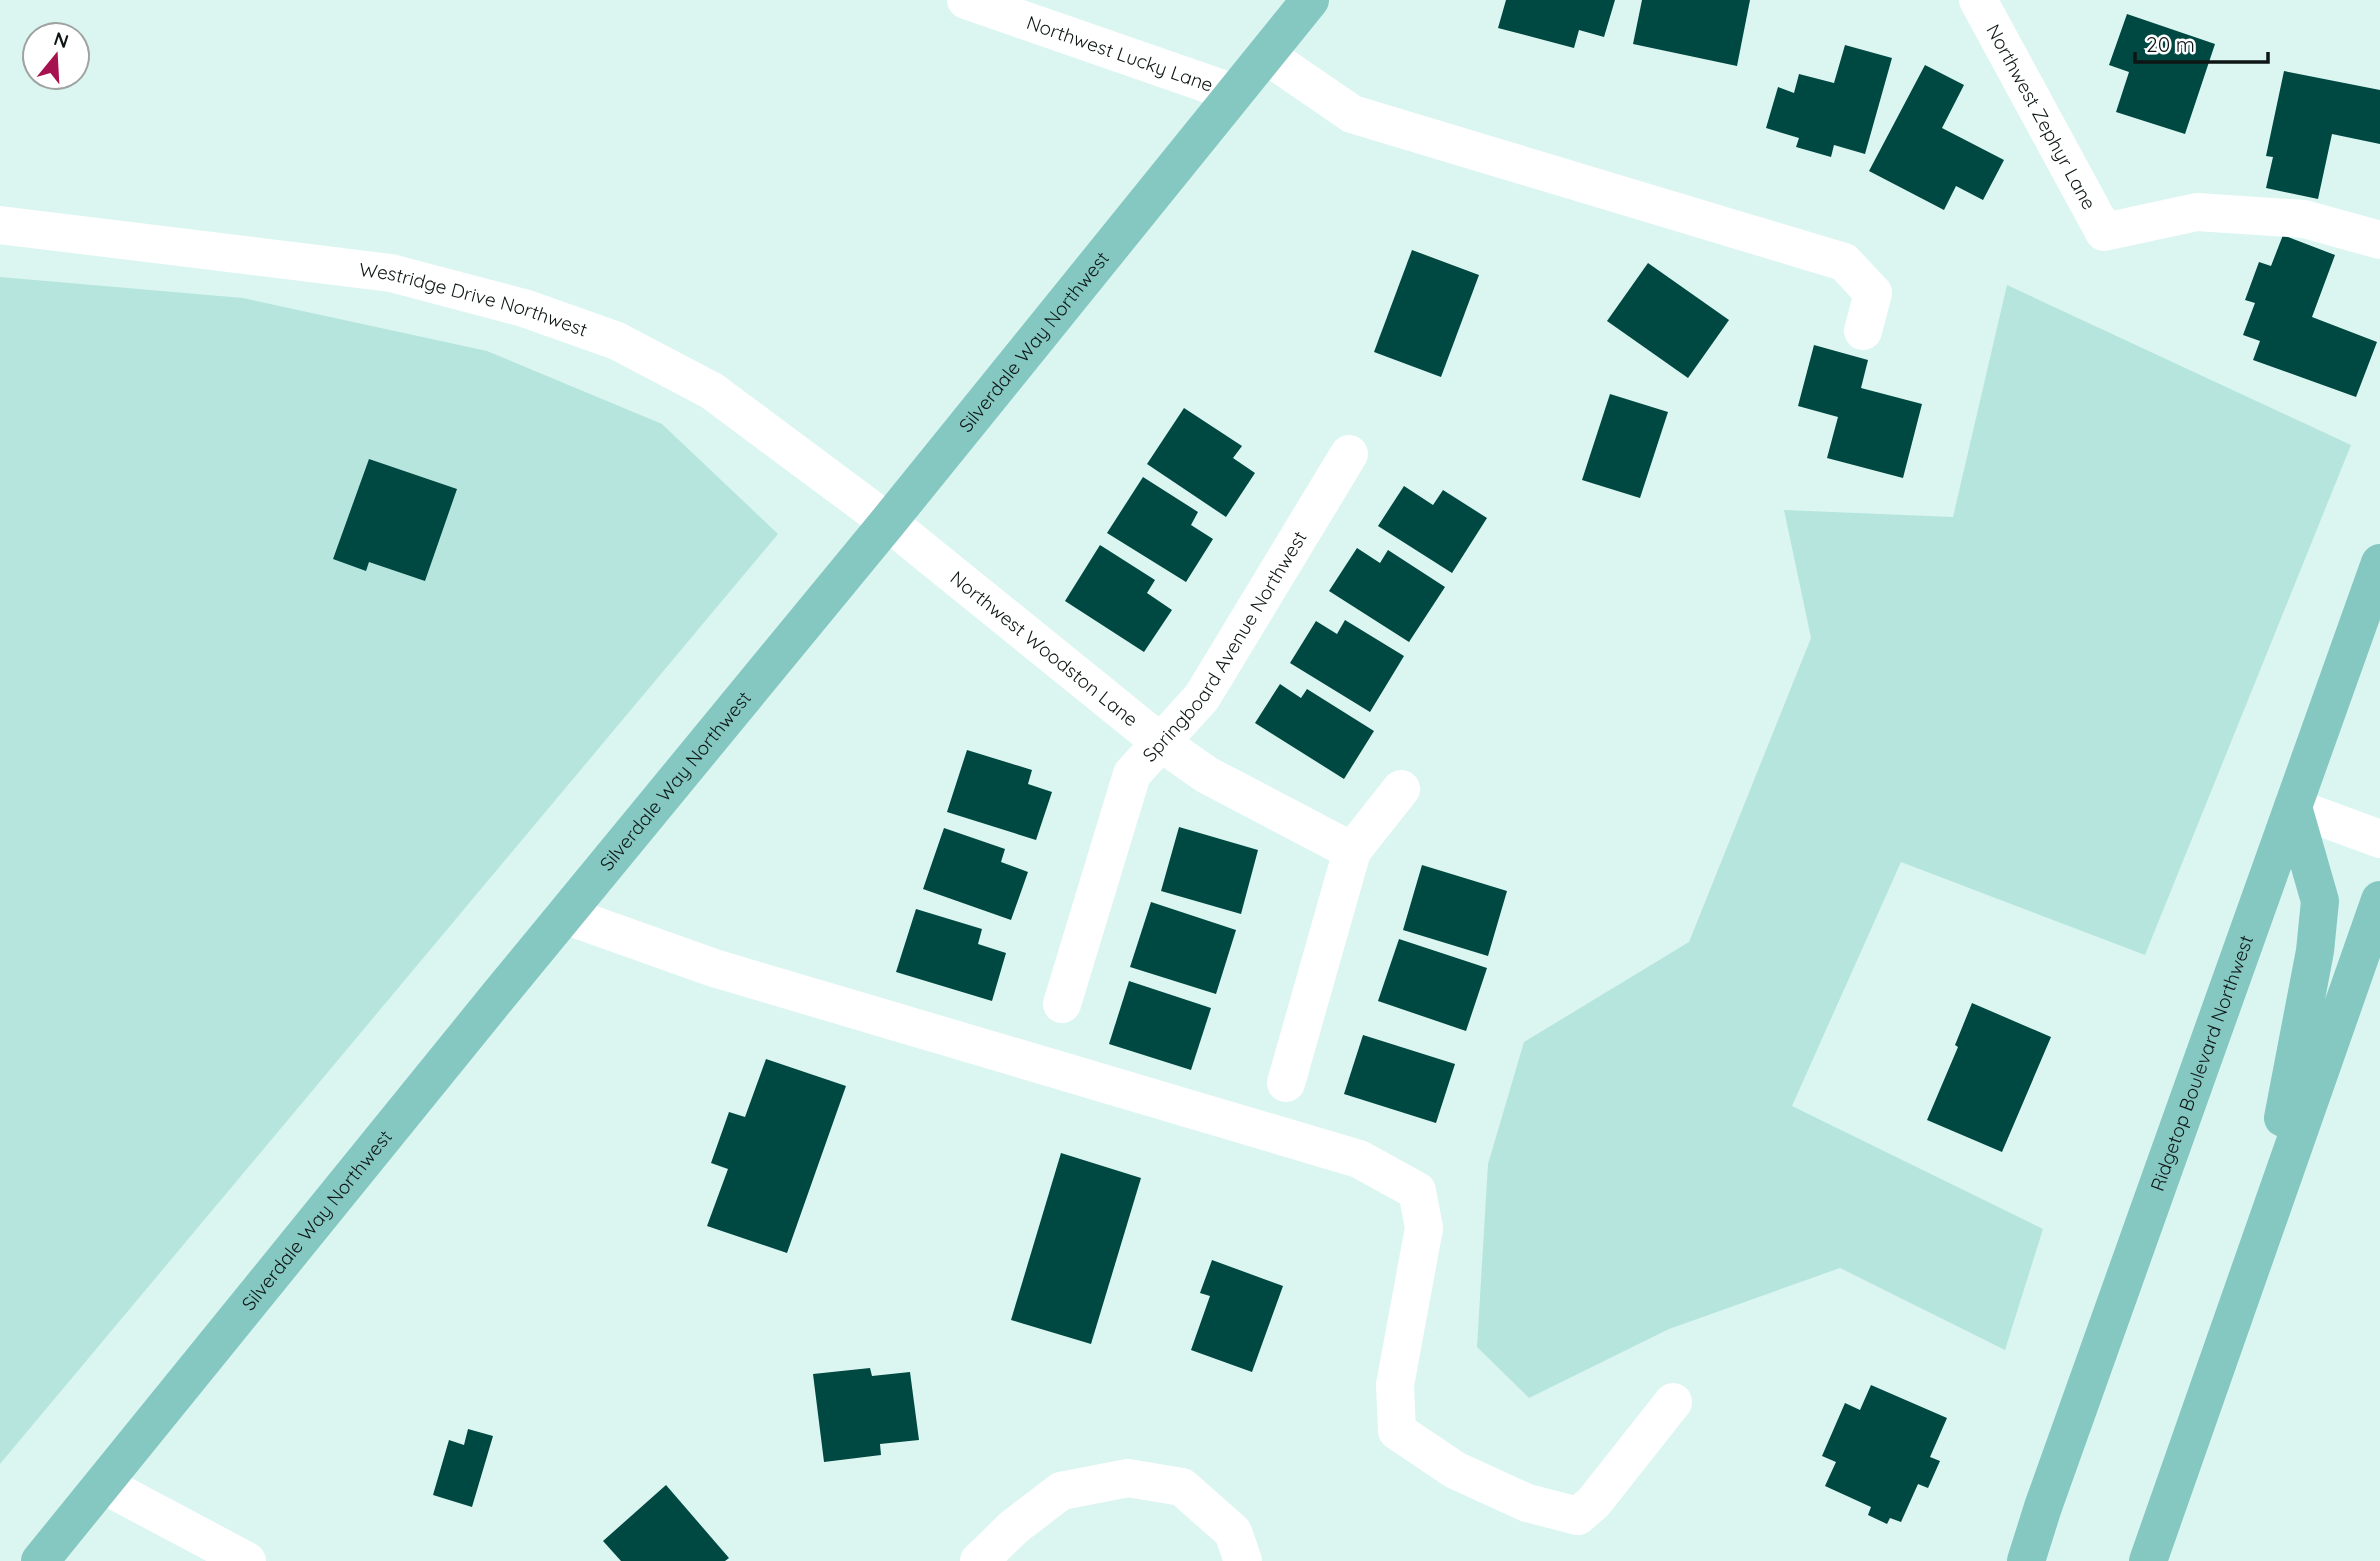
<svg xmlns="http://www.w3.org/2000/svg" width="2380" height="1561" viewBox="0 0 2380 1561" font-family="Quicksand,sans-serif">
  <rect width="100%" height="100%" fill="#dbf6f1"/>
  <g fill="#b6e5de">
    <polygon points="0,277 243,298 487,351 662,424 778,534 0,1464"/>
    <polygon points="2007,285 2351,445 2145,955 1901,862 1792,1106 2043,1229 2005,1350 1840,1268 1669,1329 1529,1398 1477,1347 1488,1164 1524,1042 1689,942 1811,638 1784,510 1953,517"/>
  </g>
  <g fill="#004842">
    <polygon points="1506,0 1615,0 1604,37 1579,30 1574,48 1498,28"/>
    <polygon points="1642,0 1750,0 1737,66 1633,44"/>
    <polygon points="2127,14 2215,44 2185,134 2116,112 2129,72 2109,65"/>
    <polygon points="1845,45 1892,58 1865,154 1834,145 1831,157 1796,147 1799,138 1766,128 1778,87 1794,93 1799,74 1834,83"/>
    <polygon points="1925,65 1964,85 1942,128 2004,160 1983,200 1956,186 1944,210 1869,171"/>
    <polygon points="2284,71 2380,90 2380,144 2332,134 2318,199 2266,188 2273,157 2266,156"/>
    <polygon points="2283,235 2335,255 2312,317 2377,342 2356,397 2253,360 2260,341 2243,335 2255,303 2245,300 2259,262 2271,266"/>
    <polygon points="1412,250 1479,275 1441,377 1374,352"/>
    <polygon points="1648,263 1729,320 1688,378 1607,321"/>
    <polygon points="1814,345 1868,360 1861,388 1922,404 1903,478 1827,458 1838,417 1798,406"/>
    <polygon points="1610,394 1668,412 1640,498 1582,480"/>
    <polygon points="1184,408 1242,446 1233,458 1255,473 1226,517 1147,464"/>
    <polygon points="369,459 457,489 425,581 369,562 366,571 333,559"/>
    <polygon points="1143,477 1198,512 1191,525 1213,539 1186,582 1107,533"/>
    <polygon points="1404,486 1433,505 1443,490 1487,518 1452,573 1378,526"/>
    <polygon points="1100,545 1155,580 1147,593 1172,610 1144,652 1065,601"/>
    <polygon points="1357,548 1380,563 1388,550 1445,587 1409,642 1329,591"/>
    <polygon points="1345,620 1404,656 1370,712 1290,663 1316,621 1337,634"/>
    <polygon points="1280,684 1301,698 1307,689 1374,731 1344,779 1255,723"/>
    <polygon points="967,750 1032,770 1028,784 1052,792 1036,840 947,812"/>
    <polygon points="1179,827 1258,850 1241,914 1161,891"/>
    <polygon points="944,828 1005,849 1001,862 1028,872 1011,920 923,889"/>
    <polygon points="1422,865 1507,891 1488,956 1403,930"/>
    <polygon points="1151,902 1236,930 1216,994 1130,967"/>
    <polygon points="916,909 982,929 978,944 1006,953 992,1001 896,972"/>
    <polygon points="1399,939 1487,968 1466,1031 1378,1001"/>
    <polygon points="1129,981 1211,1008 1191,1070 1109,1044"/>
    <polygon points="1972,1003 2051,1037 2002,1152 1927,1120 1958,1047 1955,1045"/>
    <polygon points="1363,1035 1455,1064 1436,1123 1344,1094"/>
    <polygon points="766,1059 846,1086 787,1253 707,1226 728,1169 711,1163 729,1112 745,1117"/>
    <polygon points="1061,1153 1141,1178 1091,1344 1011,1320"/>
    <polygon points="1212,1260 1283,1286 1252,1372 1191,1350 1210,1296 1200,1293"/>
    <polygon points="870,1368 872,1376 910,1372 919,1440 880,1444 881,1455 824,1462 813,1374"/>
    <polygon points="1871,1385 1947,1418 1930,1457 1940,1461 1928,1488 1918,1484 1901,1522 1890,1518 1887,1524 1868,1515 1871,1507 1825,1486 1836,1462 1822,1456 1845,1403 1860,1410"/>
    <polygon points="468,1429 493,1436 472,1507 433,1495 449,1440 464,1445"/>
    <polygon points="666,1485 729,1558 725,1561 621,1561 603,1541"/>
  </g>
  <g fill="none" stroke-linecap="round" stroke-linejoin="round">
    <g stroke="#fff" stroke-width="38">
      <path id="s1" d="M966,0L1234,93"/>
      <path id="s2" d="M1978,0L2104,232L2197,212L2304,219L2380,240"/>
      <polyline points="1266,55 1352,114 1844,262 1873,293 1863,331"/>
      <path id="s3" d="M0,225L391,273L524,308L617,341L712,391L888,522L1160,742L1207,775L1352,851"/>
      <polyline points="2293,807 2380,839"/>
      <polyline points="565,915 714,968 1359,1159 1417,1191 1424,1228 1395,1385 1397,1431 1455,1470 1527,1503 1578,1516 1594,1502 1673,1402"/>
      <path id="s4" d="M1062,1004L1132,774L1202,697L1349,454"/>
      <polyline points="1286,1083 1352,851 1401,789"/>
      <polyline points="104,1485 247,1561"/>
      <polyline points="979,1561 1014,1527 1061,1491 1128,1478 1182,1487 1233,1532 1243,1561"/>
    </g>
    <g stroke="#85c7c1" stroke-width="38">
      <polyline points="2283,1118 2315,951 2320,901 2293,807"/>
      <path id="s5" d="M40,1561L499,995L888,522L1310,0"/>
      <path id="s6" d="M2026,1561L2043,1507L2380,563"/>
      <polyline points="2148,1561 2380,900"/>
    </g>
  </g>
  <g text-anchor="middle" stroke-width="7" stroke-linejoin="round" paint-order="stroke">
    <g font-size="19" fill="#0d1615" stroke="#fff">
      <text dy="7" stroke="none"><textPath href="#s1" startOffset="163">Northwest Lucky Lane</textPath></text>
      <text dy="7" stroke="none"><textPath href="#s2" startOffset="133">Northwest Zephyr Lane</textPath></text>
      <text dy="7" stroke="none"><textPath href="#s3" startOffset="480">Westridge Drive Northwest</textPath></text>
      <text dy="7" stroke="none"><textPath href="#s5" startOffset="1573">Silverdale Way Northwest</textPath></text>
      <text dy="7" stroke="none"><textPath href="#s4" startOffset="399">Springboard Avenue Northwest</textPath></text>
      <text dy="7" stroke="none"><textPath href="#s3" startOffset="1158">Northwest Woodston Lane</textPath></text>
      <text dy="7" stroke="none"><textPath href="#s5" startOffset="1006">Silverdale Way Northwest</textPath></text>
      <text dy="7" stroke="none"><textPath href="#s6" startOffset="528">Ridgetop Boulevard Northwest</textPath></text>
      <text dy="7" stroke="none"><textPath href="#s5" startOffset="439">Silverdale Way Northwest</textPath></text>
    </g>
  </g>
  <g transform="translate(56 56) rotate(18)"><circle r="33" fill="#ffffff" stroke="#9ea2a1" stroke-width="2"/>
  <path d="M0-5L12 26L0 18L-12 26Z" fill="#a6124e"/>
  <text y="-10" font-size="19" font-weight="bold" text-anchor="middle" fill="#0d1615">N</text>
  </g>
  <path d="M2135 52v10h133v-10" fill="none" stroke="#0d1615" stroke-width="3.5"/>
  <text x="2146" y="52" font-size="21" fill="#0d1615" stroke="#ffffff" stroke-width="5" paint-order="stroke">20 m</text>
</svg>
